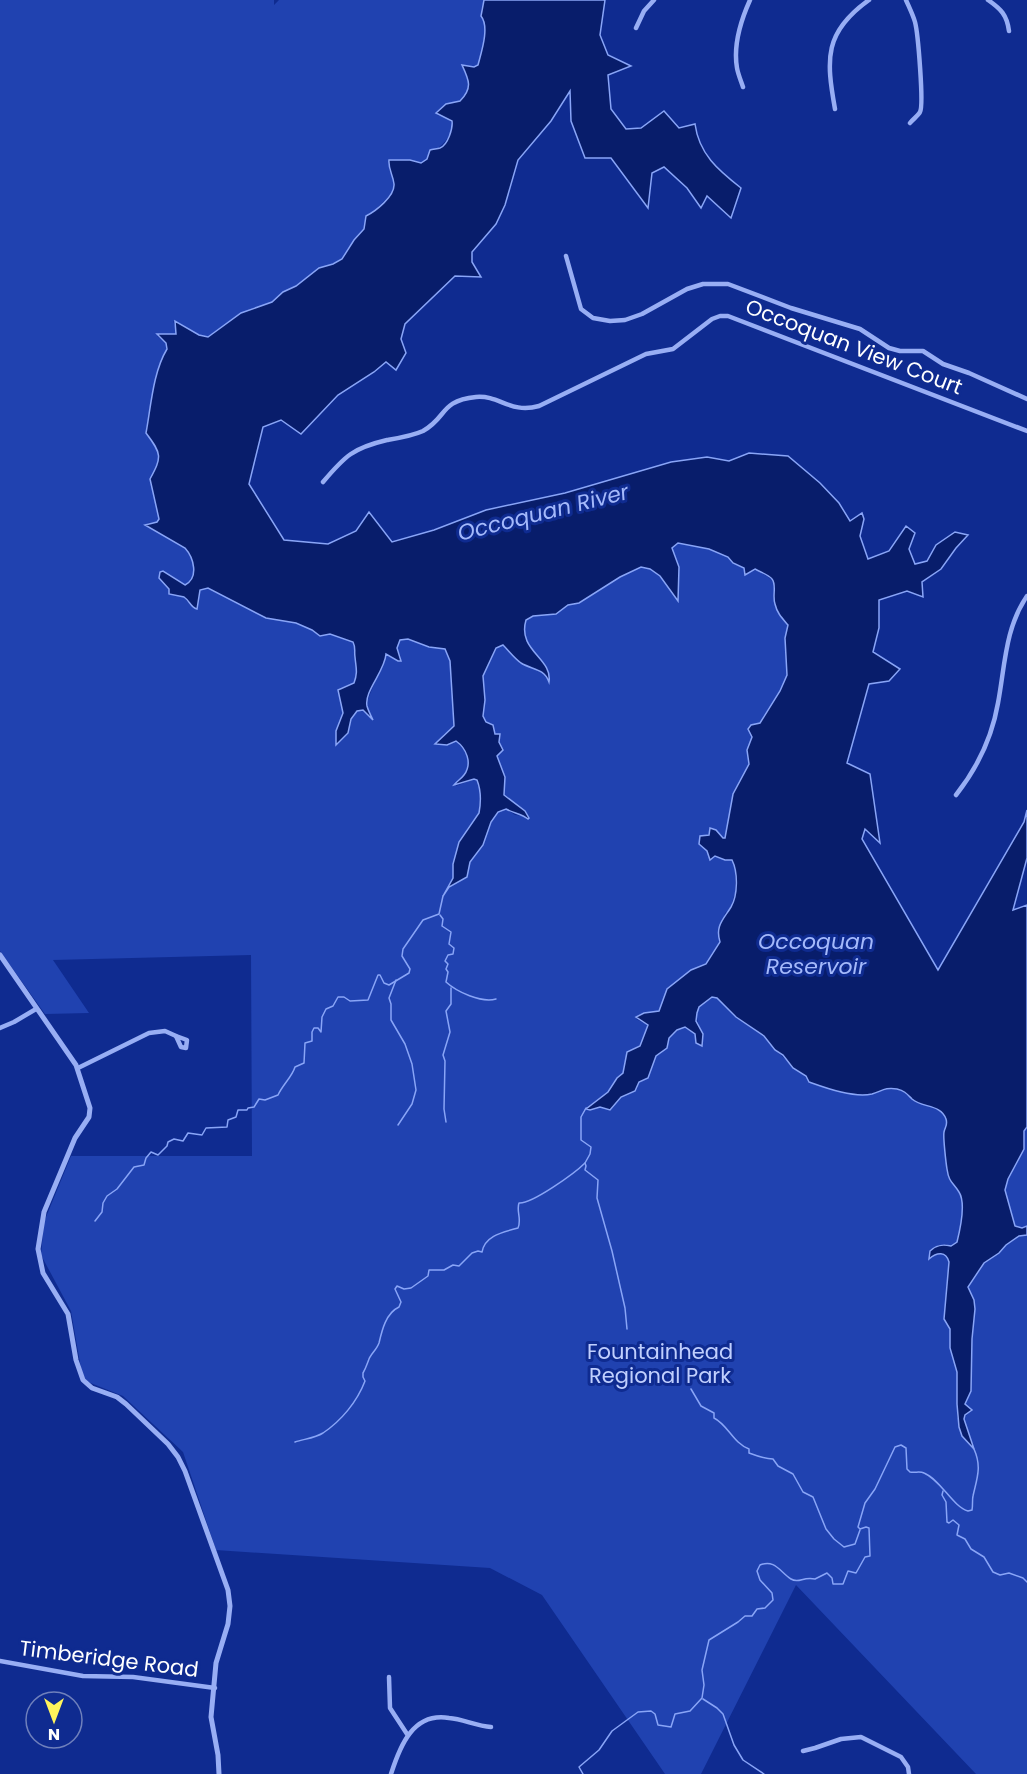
<svg xmlns="http://www.w3.org/2000/svg" width="1027" height="1774" viewBox="0 0 1027 1774" font-family="Poppins,sans-serif">
  <rect width="100%" height="100%" fill="#0f2b90"/>
  <g fill="#2042b0">
    <path d="M0,0H274V5L279,0H484L481,10L486,29L478,66L474,67L462,65L470,87L460,101L446,104L437,115L447,118L453,124C447,148 437,144 425,162C407,168 409,152 389,169L394,182L393,192L371,214L364,229L354,240L342,259L333,264L319,268L296,286L283,292L272,302L241,313L208,337L199,335L173,321L177,331V334H159L157,336L166,343L167,349C153,372 151,407 146,433C153,443 163,455 157,468C154,477 151,474 152,486C153,497 159,507 159,519L157,522L147,523L185,548C194,558 199,578 185,585L163,571L159,578L169,589V594L184,597L191,606L197,608L200,590L208,588L266,618L296,623L312,630L320,636L330,634L353,642C356,648 354,651 355,657C356,668 358,672 354,683L340,688L338,692C349,713 335,724 338,744L342,737L348,733L351,719L357,711L363,710L372,719L367,707L368,699L386,655L398,661L401,657L397,648L400,640L408,639L428,647L445,649L450,661L454,726V729L444,734L440,740L450,744L456,741C467,748 472,761 465,773C462,779 458,779 456,786L474,779L477,780L480,787L479,813L467,829L453,864V878L447,888L467,877L470,862L483,845L491,822L498,812L506,809L515,815L524,816L504,795L505,777L497,756L503,750L491,724L486,722L483,716L485,700L483,676L496,648L503,645C509,651 514,658 521,662C531,669 543,667 549,681C553,658 517,652 526,620L533,616L556,614L568,605L579,603L620,577L641,567L650,569L660,576L678,601L679,567L672,548L678,543L709,549L728,557L733,563L744,568L745,571C754,569 755,570 763,574C781,583 770,589 775,605C778,614 782,618 788,625L785,638L787,675L780,692L760,723L751,725L752,737L747,750L749,764L733,794L725,838H723L716,830L709,829V834L700,836L699,844C709,853 718,861 732,860L735,866V893L730,909L725,913L718,946L712,953L706,964L691,970L668,989L659,1011L644,1013L636,1019L648,1025L640,1046C625,1054 626,1055 623,1073L617,1078L608,1092L587,1107L590,1110L600,1107L610,1110L621,1097L637,1089L639,1082L648,1078L656,1056L667,1048L669,1038L681,1028L685,1027L695,1034L696,1043L701,1046C707,1026 682,1014 712,997L717,998L736,1017L764,1036L775,1050L812,1083L837,1091L860,1094L873,1093L880,1089L899,1090L908,1094L912,1099L939,1109L945,1116L947,1123L944,1133L949,1179L959,1192L962,1200V1220L958,1241L950,1246L946,1244L929,1254V1257L943,1253L947,1256L949,1262L944,1319L950,1329V1348L957,1372V1417L975,1447C969,1435 957,1420 971,1411L965,1404L971,1391L972,1339L975,1309L974,1300L968,1288L984,1263L999,1253L1006,1245L1019,1236L1027,1235V1774H976L796,1585L701,1774H665L542,1595L490,1568L216,1550L183,1452L123,1396L83,1380L71,1311L41,1255L44,1222L71,1156H252L251,955L53,960L89,1013L45,1014L0,951Z"/>
    <polygon points="1027,1127 1027,1226 1022,1228 1015,1226 1005,1191 1008,1179 1024,1149 1024,1131"/>
  </g>
  <path fill="#081d6b" stroke="#89a5f7" stroke-width="1.5" d="M484,0H605L600,35L608,55L631,66L608,75L611,109L626,129L641,128L664,111L679,128L695,124C699,154 718,170 741,188L731,218L707,196L701,208L687,188L664,167L652,173L648,208L611,158H585L571,121L570,91L551,121L518,160L505,205L496,224L472,252V262L481,277L455,276L405,324L401,339L406,353L396,370L386,362L374,372L338,395L301,434L281,420L263,427L249,484L284,540L328,544L356,531L369,512L392,542L434,530L486,510L565,493L671,462L707,457L729,461L749,453L788,456L820,483L839,503L850,521L862,513L864,519L860,536L868,559L889,551L906,526L915,533L909,549L915,564L927,561L936,545L955,532L968,535L956,548L941,569L922,582L923,597L907,591L879,600V628L873,652L900,669L889,681L869,684L847,763L870,774L880,843L865,829L862,839L938,970L1024,822L1027,810V858L1013,910L1027,905V1127L1024,1131V1149L1008,1179L1005,1190L1015,1226L1022,1228L1027,1226V1235L1019,1236L1006,1245L999,1253L984,1263L968,1287L974,1300L975,1309L972,1339L971,1391L965,1404L972,1410L965,1415L964,1419L974,1449L962,1436L959,1427L957,1404V1372L950,1348V1329L944,1319L949,1262C946,1251 937,1252 929,1259L930,1251C936,1245 942,1244 951,1246L957,1242C960,1230 966,1203 959,1192C953,1182 949,1183 947,1169C946,1163 943,1137 944,1132C945,1127 948,1125 946,1119C941,1104 922,1108 912,1099C907,1094 905,1091 897,1089C885,1087 882,1091 872,1094C853,1098 826,1088 809,1082L806,1076L793,1068L783,1055L775,1050L764,1036L736,1017L717,998L712,997L699,1007L697,1013L696,1021L703,1034L702,1046L696,1043L695,1034L685,1027L677,1030L669,1038L667,1048L656,1056L648,1078L639,1082L635,1091L621,1097L610,1110L600,1107L590,1110L586,1109L608,1092L617,1078L623,1073L627,1052L640,1046L648,1025L636,1017L644,1013L659,1011L667,989L691,970L706,964L720,942C715,926 723,920 731,907C738,895 738,872 732,860H725L715,856L710,860L707,851L699,844L700,836L709,835L710,828L716,830L723,838H725L733,794L749,764L747,750L752,737L748,729L751,725L760,723L780,691L787,675L785,638L788,625C782,618 777,613 775,604C772,596 777,585 772,579C769,575 760,572 755,569L745,575L744,568L733,563L728,557L709,549L678,543L672,548L679,567L678,601L660,576L650,569L641,567L620,577L579,603L568,605L556,614L533,616L526,620C517,651 553,658 549,682C544,668 532,670 521,663C514,658 509,651 503,645L496,648L483,676L485,700L483,716L486,722L493,725L495,734H500L499,742L503,750L497,756L505,777L504,795L525,811L529,818L528,819C522,814 513,813 506,809L498,812L491,822L483,845L470,862L467,877L449,887L443,896L453,878V864L459,842L479,813C481,802 481,790 477,780L474,779L454,785C457,781 461,779 464,775C473,763 466,748 456,741L447,745L435,744L454,726L450,661L445,649L429,647L408,639L400,640L397,648L401,661H398L386,654C385,671 364,691 367,706C368,710 371,716 373,720L363,710L357,711L351,719L348,733L336,745V731L343,713L338,690L354,683C358,672 356,668 355,657C354,651 356,648 353,642L330,634L320,636L312,630L296,623L266,618L208,588L200,590L197,609C190,607 190,601 184,597L169,594V589L159,578L160,572L163,571L185,585C199,578 194,558 185,548L145,525L157,522L159,519L150,479C162,457 162,454 146,433C151,406 153,372 167,349L166,343L157,334H176L175,321L199,335L208,337L241,313L272,302L283,292L296,286L319,268L333,264L342,259L354,240L364,229L366,216C376,211 395,196 394,184C393,175 388,169 389,160H410L421,163L427,159L430,150C433,149 437,149 440,148C448,145 453,128 452,121L436,113L446,104L460,101C473,88 469,80 462,65L474,67L478,65C481,53 490,27 481,16Z"/>
  <g fill="none" stroke-linecap="round" stroke-linejoin="round">
    <g stroke="#89a5f7" stroke-width="1.5">
      <path d="M440,915L443,919L442,926L451,932L449,944L454,948L453,954L448,955L445,961L448,964L446,969L448,972L446,982C457,992 481,1003 496,999"/>
      <polyline points="396,980 389,998 391,1004 391,1020 405,1044 412,1064 416,1090 412,1104 398,1125"/>
      <polyline points="586,1108 581,1117 581,1140 591,1147 590,1154 585,1163 586,1166 585,1170 598,1180 597,1198 612,1251 625,1308 627,1329"/>
      <polyline points="446,1122 444,1109 445,1061 443,1055 450,1032 446,1011 451,1004 451,988"/>
      <path d="M95,1221L102,1212L103,1203L107,1196L117,1189L134,1167L144,1165L146,1158L151,1152L158,1155L167,1146L168,1142L174,1139L183,1141L188,1133L202,1135L206,1128L227,1127L228,1120L236,1117L238,1110H247L248,1108L254,1107L259,1099L265,1100L278,1095C283,1084 292,1077 295,1067L304,1063L305,1043L312,1041V1032L314,1028H318L321,1032L322,1017L326,1009L333,1006L338,997H344L350,1001L368,1000L378,975H380L384,983L389,985L409,973L410,969L402,956L403,949L423,920L439,914L443,896"/>
      <path d="M691,1389L701,1406L714,1413V1418C728,1425 733,1443 749,1449V1453C757,1456 765,1459 773,1459L778,1466L793,1474L803,1492L813,1497L826,1529L834,1539L844,1547L855,1544L860,1530"/>
      <path d="M295,1442C304,1439 315,1438 323,1433C341,1421 357,1402 365,1381L363,1377V1373C366,1368 367,1364 369,1359C371,1354 377,1349 379,1343C382,1330 386,1313 399,1307L401,1302L395,1289L397,1286L404,1289L411,1288L428,1276L429,1270H444L453,1265L459,1266L472,1253L478,1251L482,1252C485,1235 504,1232 518,1228C522,1219 516,1211 519,1203C532,1204 575,1173 585,1163"/>
      <polyline points="943,1491 942,1495 946,1502 947,1522 949,1523 953,1520 959,1525 957,1535 965,1539 971,1549 984,1557 993,1572 1000,1575 1009,1573 1023,1578 1027,1582"/>
      <polyline points="703,1699 717,1708 723,1714 734,1745 743,1760 764,1774"/>
      <path d="M583,1774L579,1767L599,1750L612,1731L638,1712L651,1711L655,1714L658,1725L671,1727L675,1714L690,1711L702,1698L704,1685L702,1670L709,1640L738,1622L745,1616H752L757,1609L765,1608L773,1600L772,1593L760,1580L757,1571L760,1565C775,1559 780,1572 791,1579C799,1584 803,1576 815,1579L827,1573L832,1578L833,1584H843L848,1571L856,1573L865,1557L870,1556L869,1528L866,1527L860,1529L858,1527L865,1503L875,1489L895,1447L901,1445L906,1448L907,1469L910,1472C915,1473 920,1471 924,1473C941,1480 953,1507 968,1511L972,1510C973,1505 972,1500 973,1496C977,1478 982,1467 974,1449"/>
    </g>
    <g stroke="#98aef4" stroke-width="4.5">
      <path d="M906,0C909,7 913,15 915,22C918,33 924,105 920,112C918,116 913,119 910,123"/>
      <path d="M988,0C1001,9 1007,15 1009,31"/>
      <polyline points="636,28 644,11 654,0"/>
      <path d="M743,87C741,81 738,74 737,68C733,45 741,20 750,0"/>
      <path d="M835,109C826,59 824,32 869,0"/>
      <polyline points="566,256 581,309 593,318 610,321 625,320 642,314 687,289 703,284 728,284 791,308 860,329 889,348 900,351 923,351 943,364 969,373 1027,399"/>
      <path d="M323,482C345,456 353,448 387,440C399,438 412,436 423,431C448,417 439,401 476,397C500,395 510,414 539,406L646,354L673,349L712,319L720,316H728L1027,431"/>
      <path d="M956,795C978,767 992,738 998,703C1005,666 1005,628 1027,596"/>
      <polyline points="0,1028 14,1022 36,1009"/>
      <polygon points="176,1036 187,1040 186,1048 181,1047"/>
      <polyline points="78,1068 149,1033 165,1031 176,1036"/>
      <polyline points="0,1661 83,1676 133,1677 215,1688"/>
      <polyline points="389,1677 390,1708 407,1734"/>
      <polyline points="803,1751 815,1748 841,1739 861,1737 901,1757 908,1767 909,1774"/>
      <path d="M391,1774C400,1746 413,1712 449,1718C463,1719 476,1726 491,1727"/>
    </g>
    <polyline stroke="#98aef4" stroke-width="5" points="0,955 76,1065 90,1108 89,1117 75,1138 44,1212 38,1249 43,1273 68,1314 76,1360 83,1380 92,1388 117,1397 126,1404 168,1444 178,1457 185,1471 228,1590 230,1606 228,1624 216,1663 211,1717 218,1755 219,1774"/>
  </g>
  <g text-anchor="middle" stroke-width="6" stroke-linejoin="round" paint-order="stroke">
    <g font-size="21" fill="#fff" stroke="#0f2b90">
      <text transform="translate(854 347) rotate(21)" y="7">Occoquan View Court</text>
      <text transform="translate(109 1659) rotate(7)" y="7">Timberidge Road</text>
    </g>
    <g font-size="21" fill="#c0cffe" stroke="#0f2b90">
      <text x="660" y="1359">Fountainhead<tspan x="660" dy="24">Regional Park</tspan></text>
    </g>
    <g font-size="22" font-style="italic" fill="#a4b9fb" stroke="#0f2b90">
      <text transform="translate(543 512) rotate(-14)" y="8">Occoquan River</text>
      <text x="816" y="949">Occoquan<tspan x="816" dy="25">Reservoir</tspan></text>
    </g>
  </g>
  <g transform="translate(54 1720) rotate(180)"><circle r="28" fill="#0f2b90" stroke="#6f80bc" stroke-width="1.5"/>
  <path d="M0-4.5L10 22L0 15L-10 22Z" fill="#fff35b"/>
  <text y="-9" font-size="16" font-weight="bold" text-anchor="middle" fill="#ffffff">N</text>
  </g>
</svg>
